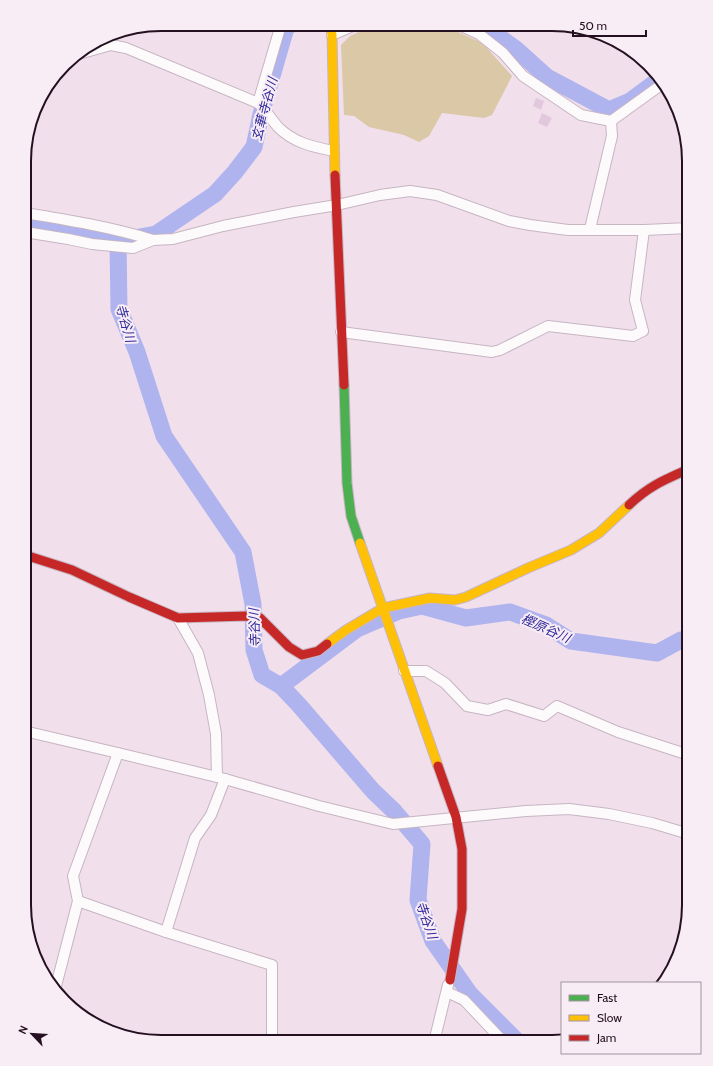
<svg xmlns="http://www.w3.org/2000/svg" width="713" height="1066" viewBox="0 0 713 1066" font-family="Cabin,'Noto Sans JP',sans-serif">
  <rect width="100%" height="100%" fill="#f1dfec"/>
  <polygon fill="#dac8a7" points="374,25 442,25 478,41 486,47 512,76 492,115 484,118 442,113 429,136 419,142 404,135 369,127 354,116 344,115 341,45 350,36"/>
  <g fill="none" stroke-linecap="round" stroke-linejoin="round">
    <g stroke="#afb3ee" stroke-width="17">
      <polyline points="483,25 516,49 547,77 609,110 630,101 657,81"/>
      <polyline points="25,221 48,225 118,241 156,234 215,194 235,172 254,147 261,114 286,28 291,24"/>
      <polyline points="118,241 119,309 137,352 164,436 243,552 253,604 254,650 262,675 281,686 299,705 373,791 394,811 422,844 418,900 433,941 470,994 518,1042"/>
      <polyline points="281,686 357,629 399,611 422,606 466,618 510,612 546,625 571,641 657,653 681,640 689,643"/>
    </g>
  </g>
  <g fill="#e2c8dc">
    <polygon points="536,98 544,101 541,110 533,106"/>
    <polygon points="542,113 552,118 547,127 538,123"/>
  </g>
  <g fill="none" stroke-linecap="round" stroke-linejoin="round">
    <g stroke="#c7b5c2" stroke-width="12">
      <g id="street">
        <polyline points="459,25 479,34 503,53 523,76 581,115 611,121 612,136 590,229"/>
        <polyline points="332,35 355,25"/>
        <path d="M75,55L111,45L126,48L258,103C267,111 271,119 278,127C294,143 313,147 334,151"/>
        <polyline points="258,103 280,28 282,24"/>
        <polyline points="611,121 661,85"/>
        <path d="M25,213C68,220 111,227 153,240"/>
        <polyline points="25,232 68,239 92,244 133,248 153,240 173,239 223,226 294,212 337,205 380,195 410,191 437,195 509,221 530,225 568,230 644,230 689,228"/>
        <polyline points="341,332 492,352 500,350 548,326 633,336 643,331 635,300 644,230"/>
        <polyline points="178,618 198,653 209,695 216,734 217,777"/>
        <polyline points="404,671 426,671 445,683 467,706 488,710 506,704 544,716 557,706 618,732 689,755"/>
        <polyline points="24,731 118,753 225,779 319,806 393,824 526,811 569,809 609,814 652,823 689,834"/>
        <polyline points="78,901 166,932 272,965 272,1041"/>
        <polyline points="166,932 195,838 211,815 225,779"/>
        <polyline points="56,986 78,901 73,876 118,753"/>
        <polyline points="447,992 464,1000 498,1036 505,1042"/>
        <polyline points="434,1042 448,985"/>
      </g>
    </g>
    <g stroke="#c7b5c2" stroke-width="11">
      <polyline id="fast" points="344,385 347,483 351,516 360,543"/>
    </g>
    <g stroke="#c7b5c2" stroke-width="11">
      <g id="slow">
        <polyline points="330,24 332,35 335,175"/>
        <polyline points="360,543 438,766"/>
        <polyline points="327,644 346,630 383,608 430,598 455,600 466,597 528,568 571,550 599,533 629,505"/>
      </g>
    </g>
    <g stroke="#c7b5c2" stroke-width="11">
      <g id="jam">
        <polyline points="335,175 344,385"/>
        <path d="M629,505C649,486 664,480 689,469"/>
        <polyline points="25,555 72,570 129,597 178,618 248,616 260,618 289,647 302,655 318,651 327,644"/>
        <polyline points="438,766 456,817 462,849 462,909 450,980"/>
      </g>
    </g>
    <use href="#street" stroke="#fdfafc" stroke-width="10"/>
    <use href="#fast" stroke="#4caf50" stroke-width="9"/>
    <use href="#slow" stroke="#ffc107" stroke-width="9"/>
    <use href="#jam" stroke="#c62828" stroke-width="9"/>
  </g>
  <g text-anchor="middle" stroke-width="4" stroke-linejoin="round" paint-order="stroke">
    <g font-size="13" font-style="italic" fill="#2f2b9b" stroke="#f8ecf5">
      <text transform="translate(264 109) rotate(-75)" y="5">玄華寺谷川</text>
      <text transform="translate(126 323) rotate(74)" y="5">寺谷川</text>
      <text transform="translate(254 628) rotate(-92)" y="5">寺谷川</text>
      <text transform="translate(546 628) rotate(24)" y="5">樫原谷川</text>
      <text transform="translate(427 920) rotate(71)" y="5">寺谷川</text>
    </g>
  </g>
  <path d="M0 0H713V1066H0ZM161 31H552A130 130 0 0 1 682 161V905A130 130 0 0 1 552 1035H161A130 130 0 0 1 31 905V161A130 130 0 0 1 161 31Z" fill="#f8ecf5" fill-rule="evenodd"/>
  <path fill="none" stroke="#241020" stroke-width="2" d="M161 31H552A130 130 0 0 1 682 161V905A130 130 0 0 1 552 1035H161A130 130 0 0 1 31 905V161A130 130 0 0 1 161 31Z"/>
  <rect x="561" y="982" width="140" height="72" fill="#f8ecf5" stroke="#a394a0"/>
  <rect x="569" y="995" width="20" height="6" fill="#4caf50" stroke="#a394a0"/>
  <text x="597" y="1002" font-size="12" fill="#241020">Fast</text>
  <rect x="569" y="1015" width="20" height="6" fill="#ffc107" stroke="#a394a0"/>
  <text x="597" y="1022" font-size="12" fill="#241020">Slow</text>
  <rect x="569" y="1035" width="20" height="6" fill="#c62828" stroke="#a394a0"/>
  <text x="597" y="1042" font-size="12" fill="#241020">Jam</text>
  <g transform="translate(32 1034) rotate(295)" stroke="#f8ecf5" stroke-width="3" paint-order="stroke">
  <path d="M0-3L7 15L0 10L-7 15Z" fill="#241020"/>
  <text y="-6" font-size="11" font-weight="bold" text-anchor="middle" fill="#241020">N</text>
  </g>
  <path d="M573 30v6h73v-6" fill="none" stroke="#241020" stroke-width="2"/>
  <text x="579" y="30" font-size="12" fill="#241020" stroke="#f8ecf5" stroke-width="3" paint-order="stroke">50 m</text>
</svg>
